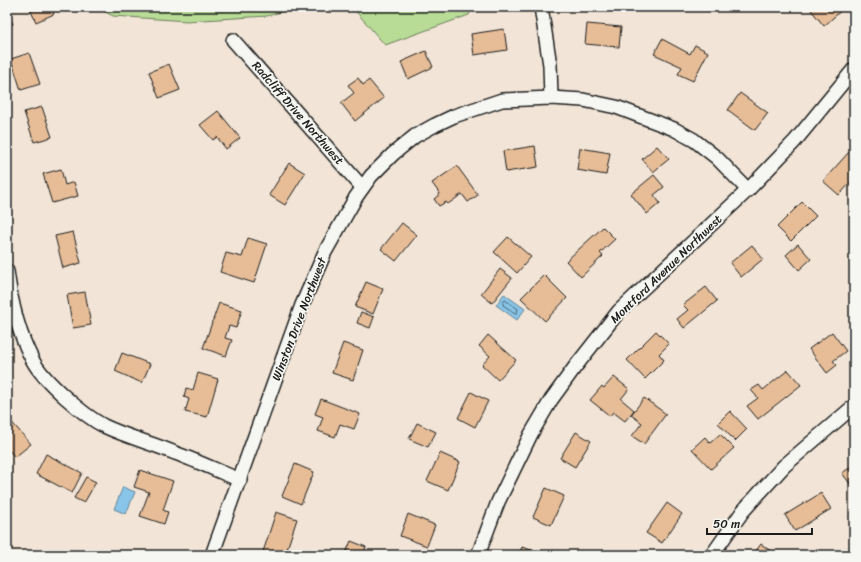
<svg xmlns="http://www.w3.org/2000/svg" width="861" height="562" viewBox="0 0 861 562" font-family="Sriracha,sans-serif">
  <rect width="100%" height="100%" fill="#f2e5d7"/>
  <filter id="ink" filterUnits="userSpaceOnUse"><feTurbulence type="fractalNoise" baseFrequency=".025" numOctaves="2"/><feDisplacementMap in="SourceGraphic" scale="8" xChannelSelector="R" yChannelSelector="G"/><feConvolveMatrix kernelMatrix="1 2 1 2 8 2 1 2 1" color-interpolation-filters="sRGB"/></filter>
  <g filter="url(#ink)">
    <g fill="#b8dc96" stroke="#6a7c59">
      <polygon points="96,7 298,7 267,16 187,21 113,16"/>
      <polygon points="342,7 472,7 469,15 385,45 353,8"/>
    </g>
    <g fill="#89c5e8" stroke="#5d8196">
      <polygon points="504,294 525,309 517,320 496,305"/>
      <polygon points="123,487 135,492 126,514 114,509"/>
    </g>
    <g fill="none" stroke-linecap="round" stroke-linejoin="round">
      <polygon stroke="#48606e" stroke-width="1" points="505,300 518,309 517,313 515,313 503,305 503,303"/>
    </g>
    <g fill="#e7bd97" stroke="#1c1c1c">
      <polygon points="29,7 50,7 54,14 36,22"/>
      <polygon points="815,7 845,7 824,26 811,10"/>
      <polygon points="7,11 13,24 7,27"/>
      <polygon points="587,24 621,27 619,47 585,44"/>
      <polygon points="504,29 507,50 474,55 471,34"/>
      <polygon points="662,39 690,54 695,45 708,52 693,81 678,74 682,67 654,54"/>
      <polygon points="426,51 433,67 408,79 401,62"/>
      <polygon points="29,53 40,84 21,90 11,59"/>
      <polygon points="169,64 180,90 159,98 149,72"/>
      <polygon points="358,78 363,85 369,80 384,98 355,121 341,103 354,93 348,85"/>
      <polygon points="740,93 768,113 755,130 728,110"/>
      <polygon points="42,107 52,137 34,142 24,112"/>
      <polygon points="218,111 240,138 226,149 217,137 213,140 200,125"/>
      <polygon points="535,146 538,167 506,172 503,151"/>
      <polygon points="657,146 669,159 653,172 642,159"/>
      <polygon points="580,148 610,153 606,175 577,170"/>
      <polygon points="849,152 854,157 854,179 839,195 823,181"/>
      <polygon points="289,163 305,173 285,205 269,195"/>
      <polygon points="457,166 478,195 468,202 462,194 448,204 446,202 439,206 434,199 440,194 432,183"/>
      <polygon points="61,169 65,185 74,182 78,196 52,203 43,174"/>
      <polygon points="654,175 664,187 654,195 660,203 647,214 631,194"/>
      <polygon points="802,202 816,216 791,241 777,227"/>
      <polygon points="402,223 417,235 396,261 381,249"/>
      <polygon points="603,227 615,239 600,253 603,256 581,277 566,261"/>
      <polygon points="73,232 81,263 63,268 55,236"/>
      <polygon points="508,237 531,257 517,273 494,252"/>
      <polygon points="248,238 267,244 254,283 220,272 226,253 242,257"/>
      <polygon points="798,244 811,259 799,270 786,255"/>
      <polygon points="752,245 763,259 741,277 730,263"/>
      <polygon points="500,269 512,278 492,303 481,294"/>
      <polygon points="544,275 567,298 545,321 521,298"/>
      <polygon points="366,282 383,289 373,314 355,307"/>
      <polygon points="706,287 717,301 684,328 677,319 688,310 683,305"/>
      <polygon points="85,292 91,325 73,328 67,295"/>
      <polygon points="219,303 242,310 236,328 229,326 225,338 232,340 226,356 203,348"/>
      <polygon points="361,312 374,317 370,328 357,323"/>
      <polygon points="656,331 669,344 659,354 664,360 645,379 627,360"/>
      <polygon points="832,332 846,351 833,361 837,365 827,373 809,349"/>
      <polygon points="488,335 516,360 498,380 482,365 490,356 479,346"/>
      <polygon points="343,343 363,350 353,380 332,373"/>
      <polygon points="122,353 150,364 142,383 115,371"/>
      <polygon points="788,370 801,385 758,419 747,406 758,398 751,390 759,385 763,390"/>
      <polygon points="198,373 218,379 207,417 185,412 189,399 184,397 186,388 193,390"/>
      <polygon points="614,377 629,389 621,399 634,410 625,421 613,412 610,416 590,400 602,386 604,388"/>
      <polygon points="471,392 488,401 475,427 458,418"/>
      <polygon points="644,398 666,414 644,444 632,436 642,423 631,415"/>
      <polygon points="321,399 360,414 354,429 340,424 335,437 318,431 323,417 315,414"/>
      <polygon points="730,411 747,429 735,441 718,423"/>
      <polygon points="7,417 31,444 15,457 7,448"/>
      <polygon points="417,423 436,432 428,447 409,439"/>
      <polygon points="576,432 591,441 575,467 560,458"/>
      <polygon points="720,434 734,448 711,469 692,449 705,437 710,443"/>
      <polygon points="440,453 460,462 448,490 427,481"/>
      <polygon points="46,454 82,473 72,493 36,474"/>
      <polygon points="295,464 314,472 301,504 282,496"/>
      <polygon points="854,465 854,489 842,473"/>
      <polygon points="140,470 173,481 163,510 168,512 164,524 140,516 149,492 134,487"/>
      <polygon points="86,477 96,482 84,503 74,498"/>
      <polygon points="546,488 564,496 551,525 533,517"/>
      <polygon points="821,493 831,509 795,531 785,515"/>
      <polygon points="667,503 682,514 662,543 646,533"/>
      <polygon points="276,512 297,519 285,555 262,555"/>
      <polygon points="408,514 435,525 427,546 400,536"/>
      <polygon points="351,541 366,547 363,555 345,555"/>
      <polygon points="761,544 776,555 753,555"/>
      <polygon points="522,547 540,553 539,555 519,555"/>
    </g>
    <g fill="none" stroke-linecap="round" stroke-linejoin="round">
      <g stroke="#1c1c1c" stroke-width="16">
        <g id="minor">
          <polyline points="541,7 550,65 551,98"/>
          <polyline points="233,40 362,187"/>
          <path d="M7,271C11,302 18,333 33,361C44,381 83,415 104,426C127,437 152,443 175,453C197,461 218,471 240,480"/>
          <polyline points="212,555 302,305 325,252 356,197 371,176 393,154 415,136 435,125 454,116 502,100 551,98 583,100 616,107 674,129 694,140 717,158 748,190"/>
          <polyline points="478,555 498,502 531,434 551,400 575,367 619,311 748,190 795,141 854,69"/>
          <polyline points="712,555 743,511 784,466 854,406"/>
        </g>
      </g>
      <use href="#minor" stroke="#f6f6f2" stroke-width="13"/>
    </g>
  </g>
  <g text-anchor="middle" stroke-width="3.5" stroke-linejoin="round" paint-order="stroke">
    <g font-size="12" fill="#1c1c1c" stroke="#f6f6f2">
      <text transform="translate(298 113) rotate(49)" y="4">Radcliff Drive Northwest</text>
      <text transform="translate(666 269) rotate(-44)" y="4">Montford Avenue Northwest</text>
      <text transform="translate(299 319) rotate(-69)" y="4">Winston Drive Northwest</text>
    </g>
  </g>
  <rect width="861" height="562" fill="none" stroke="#f6f6f2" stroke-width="24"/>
  <rect x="12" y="12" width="837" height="538" fill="none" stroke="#1c1c1c" stroke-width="1.5" filter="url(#ink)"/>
  <path d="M707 528v6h105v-6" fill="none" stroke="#1c1c1c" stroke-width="2"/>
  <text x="713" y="528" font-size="12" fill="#1c1c1c" stroke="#f6f6f2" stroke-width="3" paint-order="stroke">50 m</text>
</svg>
